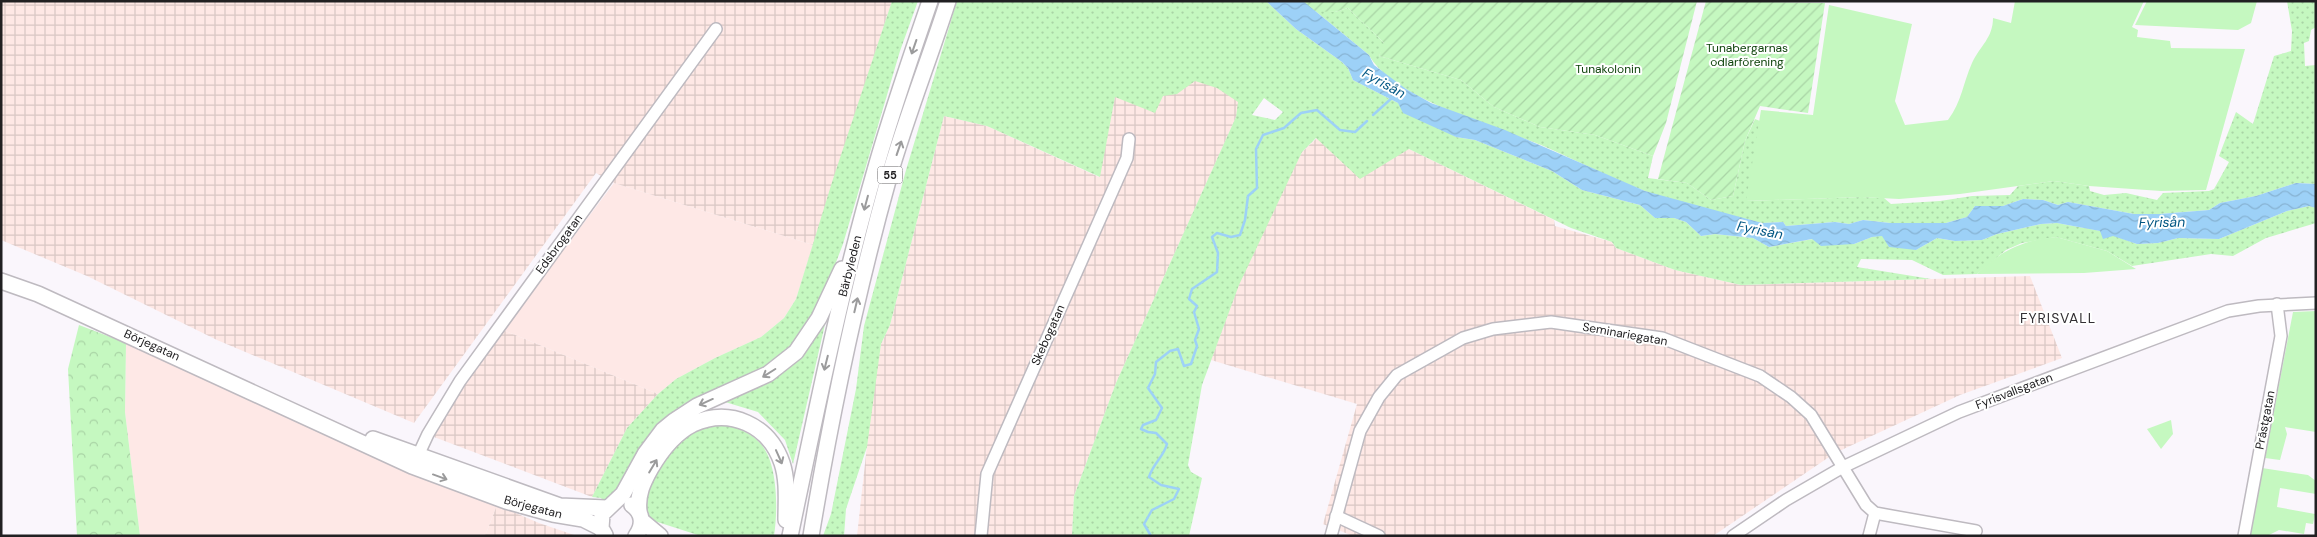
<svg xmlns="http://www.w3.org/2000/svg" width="2317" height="537" viewBox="0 0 2317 537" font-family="'DM Sans',sans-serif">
  <defs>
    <pattern id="industrial-grid" width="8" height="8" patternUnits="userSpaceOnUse" patternTransform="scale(1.25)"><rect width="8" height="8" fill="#fee8e5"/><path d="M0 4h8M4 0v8" fill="none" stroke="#d9c7c4"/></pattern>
    <pattern id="grass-dots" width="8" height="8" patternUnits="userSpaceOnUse" patternTransform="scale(1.25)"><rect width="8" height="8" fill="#c5f8c0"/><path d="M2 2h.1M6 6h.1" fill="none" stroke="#a9d4a5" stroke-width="1.8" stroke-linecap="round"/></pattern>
    <pattern id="forest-crowns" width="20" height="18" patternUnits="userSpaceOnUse" patternTransform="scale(1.25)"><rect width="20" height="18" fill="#c5f8c0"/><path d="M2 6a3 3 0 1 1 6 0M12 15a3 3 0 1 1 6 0" fill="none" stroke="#a9d4a5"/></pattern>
    <pattern id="garden-furrows" width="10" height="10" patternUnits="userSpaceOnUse" patternTransform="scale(1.25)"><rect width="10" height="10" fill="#c5f8c0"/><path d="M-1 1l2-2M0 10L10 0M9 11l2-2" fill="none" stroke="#a9d4a5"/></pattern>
    <pattern id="water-waves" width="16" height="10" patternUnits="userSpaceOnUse" patternTransform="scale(1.25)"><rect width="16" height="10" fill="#9dd1f7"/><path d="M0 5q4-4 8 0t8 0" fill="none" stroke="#87b3d3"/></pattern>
  </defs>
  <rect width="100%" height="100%" fill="#faf6fc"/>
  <g fill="#fee8e6">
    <polygon points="614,183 813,245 796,299 784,318 761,337 715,358 676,379 658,394 503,330"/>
    <polygon points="126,343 395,466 497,505 485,536 140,536 125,412"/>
  </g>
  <g fill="url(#industrial-grid)">
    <polygon points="1,1 892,1 813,245 614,183 596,173 414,423 217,340 87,276 1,240"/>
    <polygon points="1138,39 1247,93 1116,383 1074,496 1072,536 857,536 873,391 881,344 890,325 944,116 987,126 1099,177 1115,96"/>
    <polygon points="1317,138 1409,149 1554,220 1555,226 1612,242 1616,248 1675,270 1741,285 2030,276 2062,358 1960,395 1835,453 1713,536 1353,536 1323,524 1357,404 1211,360 1239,284 1274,206 1302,152"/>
    <polygon points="503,330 658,394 627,428 592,497 434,437 472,369"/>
    <polygon points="497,505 539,523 577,536 485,536"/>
  </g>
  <g fill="url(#grass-dots)" fill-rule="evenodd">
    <polygon points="892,1 918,1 900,51 843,244 825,291 802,334 774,363 682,406 651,431 614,499 605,503 601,498 592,497 627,428 658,394 676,379 715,358 761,337 784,318 796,299 833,179"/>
    <path d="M957,1H1266L1296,29L1342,62L1348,68L1353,80L1398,103L1456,137L1475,140L1552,171L1582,190L1640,205L1655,218H1674L1686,222L1701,236L1715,234L1753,238L1769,247L1813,239L1854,244L1872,237L1883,235L1916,250L1937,238L1955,241L1982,240L1997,234L2041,224L2057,223L2101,231L2137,244L2158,243L2178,238L2219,239L2287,211L2309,206L2316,208V223L2266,238L2233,256L2211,254L2132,266L2107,251L2056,237L2022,243L2006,250L1977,274L1943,275L1912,260L1861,259L1857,267L1931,279L1741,285L1675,270L1616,248L1612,242L1571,228L1409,149L1360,179L1316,138L1302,152L1239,285L1202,385L1188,465L1191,472L1202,478L1189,536H1072L1074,496L1116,383L1236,117L1238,102L1217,88L1195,81L1177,94L1163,96L1155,113L1115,97L1100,177L987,126L944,116L890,325L881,344L867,447L846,509L844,536H823L831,514L856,389L864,326L906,170ZM1264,98L1283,112L1275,120L1252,115Z"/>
    <path d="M1303,1H1314L1321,10L1335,12L1348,8L1385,44L1379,56L1461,80L1494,107L1540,127L1595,135L1653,156L1648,178L1687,183L1711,200L1733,196L1745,141L1755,119L1760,121L1747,201L1862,197L1884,198L1891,204L1940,201L1972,196L2010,195L2018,186L2054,181L2089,186L2090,191L2104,195L2126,193L2157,200L2163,193L2209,191L2214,189L2229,162L2219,156L2236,112L2253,124L2274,56L2291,51L2292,31L2287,1H2316V27L2311,30L2309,41L2304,43L2305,66L2316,65V184L2296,183L2256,196L2220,203L2209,210L2160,214H2134L2068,202L2058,205L2043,200L2023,199L2003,206H1975L1967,217L1946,223H1890L1863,220L1849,224L1835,222L1786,226L1783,222L1762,223C1723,213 1683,204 1645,191C1610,178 1576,160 1541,145C1495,126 1393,99 1369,55Z"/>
    <polygon points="826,320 793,464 785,440 758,412 725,402"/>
    <path d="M727,424C739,429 752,433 761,444C778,464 778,510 774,536H701L645,518L642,505L648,487L671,451L696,430Z"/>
  </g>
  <polygon fill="url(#forest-crowns)" points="79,325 126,343 125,412 140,536 77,536 68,369"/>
  <g fill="#c5f8c0">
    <path d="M2015,1H2144L2132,27L2138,30L2137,37L2170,41L2171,48L2245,49L2206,190L2161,191L2089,186L2054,181L1960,194L1899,199L1862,197L1746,201L1761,110L1813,115L1829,5L1912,24L1895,101L1905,125L1948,120C1962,101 1963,83 1972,63C1980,46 1993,38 1993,18L2011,23Z"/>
    <polygon points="2147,1 2257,1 2251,23 2238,30 2135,25"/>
    <path d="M2056,237L2107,251L2136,269L2084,273L1977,274C2000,251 2023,240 2056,237Z"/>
    <polygon points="2316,311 2316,432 2285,427 2287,434 2280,460 2265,458 2293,312"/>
    <polygon points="2171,420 2173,434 2161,449 2147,429"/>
    <polygon points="2262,468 2308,475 2316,481 2316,494 2280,488 2277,507 2315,514 2313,524 2306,523 2304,534 2279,530 2267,536 2247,536"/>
  </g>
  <g fill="url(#garden-furrows)">
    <polygon points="1303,1 1697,1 1666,123 1653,156 1595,135 1540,127 1494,107 1461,80 1379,56 1384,43 1348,8 1335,12 1313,11"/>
    <polygon points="1706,1 1825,3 1808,113 1760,106 1745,141 1733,196 1711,200 1687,183 1658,179"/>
  </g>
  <polygon fill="url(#water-waves)" points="1266,1 1303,1 1369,55 1374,65 1406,89 1431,103 1505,130 1645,191 1762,223 1783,222 1786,226 1835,222 1849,224 1863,220 1890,223 1946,223 1967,217 1975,206 2003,206 2023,199 2043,200 2058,205 2068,202 2134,214 2160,214 2209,210 2220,203 2256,196 2296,183 2316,184 2316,208 2309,206 2287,211 2219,239 2178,238 2158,243 2137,244 2113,236 2103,239 2100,231 2057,223 2041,224 1997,234 1982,240 1955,241 1937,238 1916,250 1889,247 1882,236 1872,237 1854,244 1821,246 1812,239 1769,247 1753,238 1715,234 1701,236 1686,222 1674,218 1655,218 1640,205 1582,190 1552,171 1475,140 1456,137 1403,113 1398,103 1353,80 1348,68 1342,62 1296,29"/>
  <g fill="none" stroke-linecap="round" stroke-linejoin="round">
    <g stroke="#9dd1f7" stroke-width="2.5">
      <polyline points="1373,115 1393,97"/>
      <path d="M1151,536L1144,524L1152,510L1174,499L1179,489L1161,485L1149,477C1154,462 1163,458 1167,444L1156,433L1148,432L1141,429L1143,425L1156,420L1162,408L1148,388L1155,374L1156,362L1170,351L1178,349L1184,366L1191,364L1197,346L1195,340L1199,329L1194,312L1197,306L1189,299L1192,289L1217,272L1218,253L1212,237L1217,233L1231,237L1240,235L1245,220L1248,196L1257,188L1256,149L1263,135L1284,128L1301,113L1317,110L1340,130L1355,132L1367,121"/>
    </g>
    <g stroke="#bebac0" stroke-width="14">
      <g id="minor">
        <polyline points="415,462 428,434 460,381 716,29"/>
        <polyline points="1336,516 1379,536"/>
        <polyline points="981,536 987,474 1127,158 1129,139"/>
        <polyline points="1331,536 1360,431 1379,397 1397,375 1463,338 1493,329 1551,322 1662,338 1760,376 1791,397 1811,415 1866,505 1875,513 1976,531"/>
        <polyline points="1733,536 1786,500 1843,467 1959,412 2228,311 2259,306 2316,303"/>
        <polyline points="1869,536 1875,513"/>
        <polyline points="2244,536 2281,336 2277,304"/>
      </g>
    </g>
    <g stroke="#bebac0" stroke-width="18">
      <g id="major">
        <polyline points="1,281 38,294 412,466 506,501 553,514 583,519 601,528"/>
        <polyline points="373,439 560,506 606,508"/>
        <path d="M632,505C643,513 644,525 636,536"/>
        <path d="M639,511C637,495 643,482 651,468C661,451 675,433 693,424C730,407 769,425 782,463C788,481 786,502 786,520"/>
        <polyline points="642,521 660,536"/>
        <polyline points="605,535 601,528 602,514 623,494 645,454 663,430 674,421 697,406 768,374 796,352 819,318 842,269"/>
        <path d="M790,536C816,412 841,288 876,167C892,111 911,56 930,1"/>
        <path d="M811,536C831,415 856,295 889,177C906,118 929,60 948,1"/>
      </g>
    </g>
    <use href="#minor" stroke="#fff" stroke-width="11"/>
    <use href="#major" stroke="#fff" stroke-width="15"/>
  </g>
  <defs><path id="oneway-shaft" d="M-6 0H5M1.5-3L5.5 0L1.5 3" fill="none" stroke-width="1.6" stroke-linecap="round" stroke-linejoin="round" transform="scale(1.25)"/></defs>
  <g stroke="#9b9b9c">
    <use href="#oneway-shaft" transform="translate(914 47) rotate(109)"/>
    <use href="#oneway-shaft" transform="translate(899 148) rotate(-71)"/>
    <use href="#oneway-shaft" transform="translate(866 203) rotate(105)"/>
    <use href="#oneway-shaft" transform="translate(856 305) rotate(-77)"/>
    <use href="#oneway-shaft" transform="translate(826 363) rotate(104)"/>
    <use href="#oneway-shaft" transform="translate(769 373) rotate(148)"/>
    <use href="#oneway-shaft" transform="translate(706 402) rotate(156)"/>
    <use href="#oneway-shaft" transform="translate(779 457) rotate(66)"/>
    <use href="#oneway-shaft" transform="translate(653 466) rotate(-59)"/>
    <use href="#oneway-shaft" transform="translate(440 477) rotate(20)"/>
  </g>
  <g text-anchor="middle" stroke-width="4" stroke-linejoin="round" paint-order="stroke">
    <rect fill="#fff" stroke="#646364" stroke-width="1" x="877.5" y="166.5" width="25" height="17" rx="4"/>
    <g font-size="11" font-weight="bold" fill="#212022">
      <text x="890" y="179">55</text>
    </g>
    <g font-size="12" fill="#0f440c" stroke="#fff">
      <text x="1747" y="52">Tunabergarnas<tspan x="1747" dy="14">odlarförening</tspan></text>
      <text x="1608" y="73">Tunakolonin</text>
    </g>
    <g font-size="12" fill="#212022" stroke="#fff">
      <text transform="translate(559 244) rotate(-54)" y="4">Edsbrogatan</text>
      <text transform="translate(850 266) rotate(-76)" y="4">Bärbyleden</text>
      <text transform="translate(1625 334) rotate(10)" y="4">Seminariegatan</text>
      <text transform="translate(1048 335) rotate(-66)" y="4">Skebogatan</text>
      <text transform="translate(152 345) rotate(24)" y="4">Börjegatan</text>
      <text transform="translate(2014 391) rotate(-21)" y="4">Fyrisvallsgatan</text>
      <text transform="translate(2265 420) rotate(-79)" y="4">Prästgatan</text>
      <text transform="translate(533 507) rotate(15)" y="4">Börjegatan</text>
    </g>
    <g font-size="14" font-style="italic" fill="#035783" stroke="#fff">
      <text transform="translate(1384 83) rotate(29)" y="5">Fyrisån</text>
      <text transform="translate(2162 222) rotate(-1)" y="5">Fyrisån</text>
      <text transform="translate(1760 230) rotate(11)" y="5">Fyrisån</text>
    </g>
    <g font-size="14" letter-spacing="1" fill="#333034" stroke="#fff">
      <text x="2058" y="323">FYRISVALL</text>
    </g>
  </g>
  <rect width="2317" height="537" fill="none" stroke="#212022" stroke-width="5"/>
</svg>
